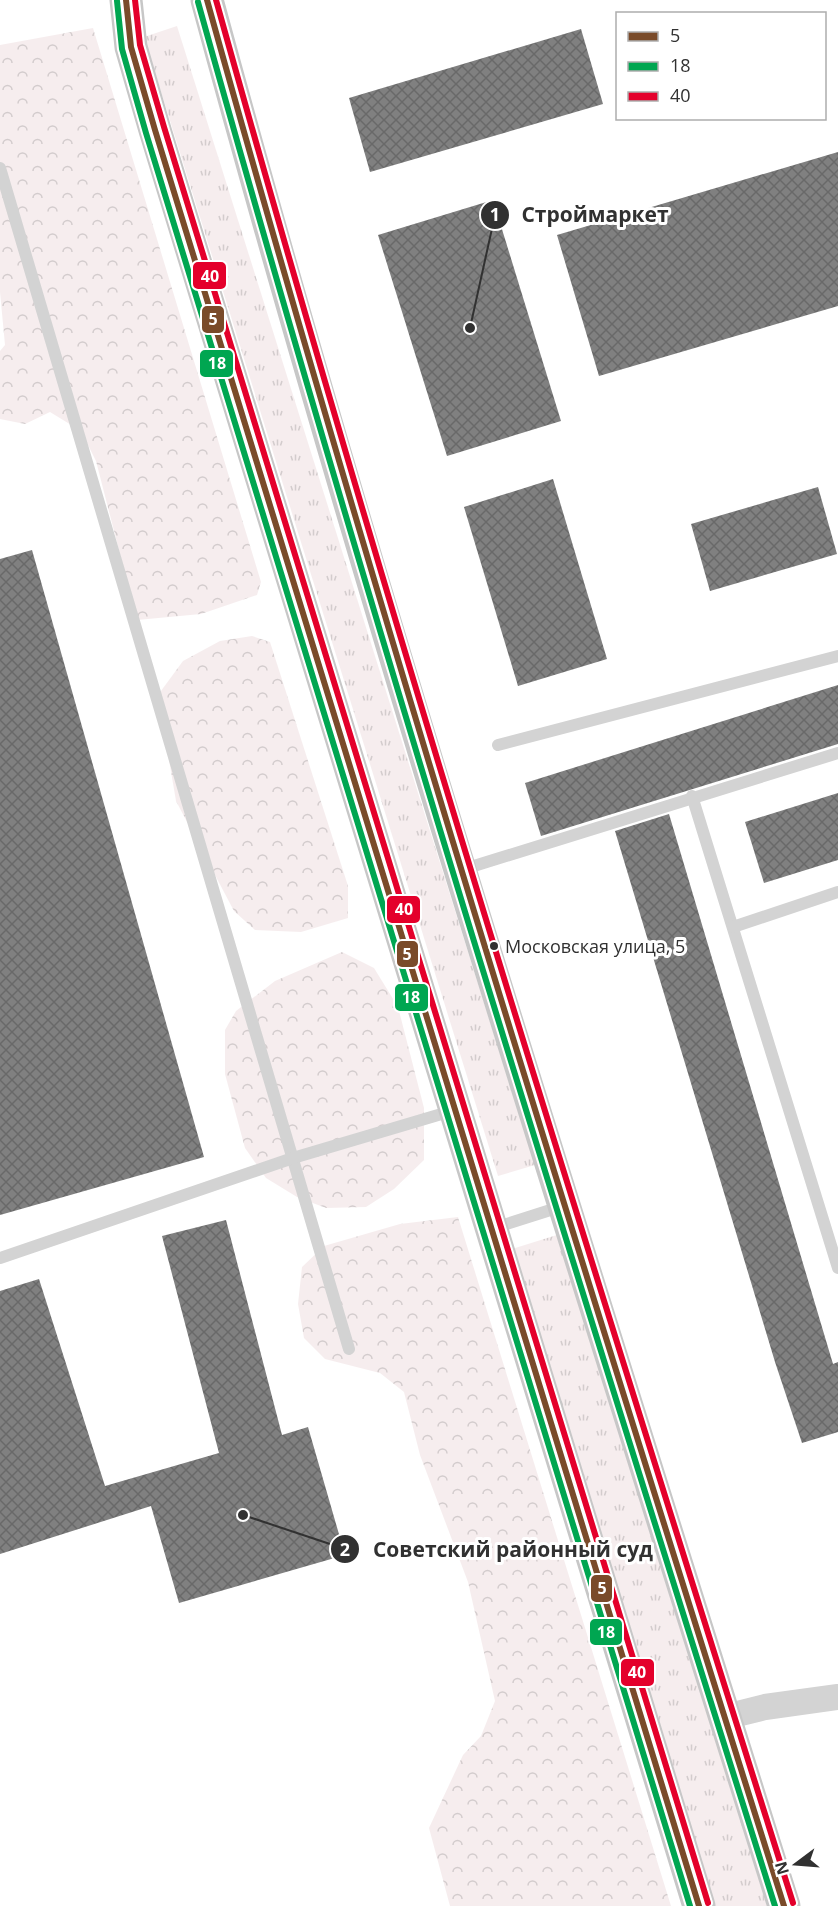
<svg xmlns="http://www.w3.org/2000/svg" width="838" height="1906" viewBox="0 0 838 1906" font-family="'Open Sans',sans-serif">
  <defs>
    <pattern id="grass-tufts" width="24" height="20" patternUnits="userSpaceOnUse" patternTransform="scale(1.5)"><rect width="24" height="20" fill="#f6edee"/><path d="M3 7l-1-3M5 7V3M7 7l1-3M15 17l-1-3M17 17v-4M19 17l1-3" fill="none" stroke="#d3cccd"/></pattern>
    <pattern id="forest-crowns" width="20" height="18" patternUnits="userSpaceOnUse" patternTransform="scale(1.5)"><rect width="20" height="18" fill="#f6edee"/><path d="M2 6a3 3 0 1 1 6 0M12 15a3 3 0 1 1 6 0" fill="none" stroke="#d3cccd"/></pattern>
    <pattern id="building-cross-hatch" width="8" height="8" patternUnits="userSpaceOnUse" patternTransform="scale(1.5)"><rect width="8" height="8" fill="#808080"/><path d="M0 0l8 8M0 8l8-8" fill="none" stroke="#696969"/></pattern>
  </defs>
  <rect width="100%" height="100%" fill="#fff"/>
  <g fill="url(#grass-tufts)">
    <polygon points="177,26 535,1165 498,1176 144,37"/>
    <polygon points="560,1234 767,1906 714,1906 512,1249"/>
  </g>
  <g fill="url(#forest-crowns)">
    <polygon points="93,28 261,582 257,595 201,614 137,620 96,461 81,431 50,412 25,424 0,419 0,351 5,345 0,292 0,45"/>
    <polygon points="252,636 270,642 348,886 348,918 301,932 255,930 234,911 176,801 158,695 183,661 220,641"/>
    <polygon points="342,952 374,968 398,1007 424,1108 424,1160 394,1189 366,1207 326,1208 297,1197 266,1178 245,1148 225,1074 225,1030 236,1011 275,981"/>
    <polygon points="458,1217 671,1906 450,1906 429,1828 463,1755 481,1736 495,1701 468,1582 420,1455 404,1392 380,1373 325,1359 304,1338 298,1304 302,1267 324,1246 400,1224"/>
  </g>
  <g fill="url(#building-cross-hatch)">
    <polygon points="581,29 603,104 370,172 349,98"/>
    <polygon points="838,152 838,306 599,376 557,235"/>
    <polygon points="493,200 561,421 447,456 378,235"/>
    <polygon points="553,479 607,659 518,686 464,507"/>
    <polygon points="818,487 837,554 710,591 691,524"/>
    <polygon points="32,550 204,1157 0,1215 0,559"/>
    <polygon points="838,685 838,744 541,836 525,783"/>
    <polygon points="838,793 838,860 764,883 745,822"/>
    <polygon points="669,814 833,1364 838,1362 838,1432 802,1443 775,1362 615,831"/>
    <polygon points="226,1220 282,1435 308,1427 345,1555 179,1603 151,1506 0,1554 0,1291 39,1279 105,1486 219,1453 162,1236"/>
  </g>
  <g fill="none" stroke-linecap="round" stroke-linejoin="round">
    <g stroke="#d3d3d3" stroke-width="12">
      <polyline points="0,168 349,1349"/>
      <polyline points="498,745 838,656"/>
      <polyline points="692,796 838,1268"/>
      <polyline points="461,870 838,753"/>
      <polyline points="733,927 838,892"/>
      <polyline points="491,1229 563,1206"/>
      <polyline points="0,1258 293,1158 455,1110"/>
    </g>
    <polyline stroke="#d3d3d3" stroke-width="26" points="725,1717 765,1707 838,1697"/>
    <g stroke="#c7c7c7" stroke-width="33">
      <polyline points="126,0 131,47 155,130 699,1906"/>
      <path d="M207,0C381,641 586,1273 784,1906"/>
    </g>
    <g stroke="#fff" stroke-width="10">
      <g id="bus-1">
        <polyline points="126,0 131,47 155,130 699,1906"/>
        <path d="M207,0C385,640 585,1273 784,1906"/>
      </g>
    </g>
    <g stroke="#fff" stroke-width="10">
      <g id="bus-2">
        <polyline points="117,1 122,49 146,133 690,1906"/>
        <path d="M198,2C376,641 576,1273 775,1906"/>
      </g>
    </g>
    <g stroke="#fff" stroke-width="10">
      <g id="bus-3">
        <polyline points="135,0 140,45 164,127 708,1903"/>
        <path d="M216,0C394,639 594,1271 793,1903"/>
      </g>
    </g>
    <use href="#bus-1" stroke="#7a4b2a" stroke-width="6"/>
    <use href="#bus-2" stroke="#00a651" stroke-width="6"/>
    <use href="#bus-3" stroke="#e4002b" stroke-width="6"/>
  </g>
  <circle fill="#313131" stroke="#fff" stroke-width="2" cx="494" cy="946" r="5"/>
  <g text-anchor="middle" stroke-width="6" stroke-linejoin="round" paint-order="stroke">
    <g font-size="18" fill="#313131" stroke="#fff" text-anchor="start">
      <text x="505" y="953">Московская улица, 5</text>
    </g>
  </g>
  <path fill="none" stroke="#313131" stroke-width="2" d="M470 328L495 215M243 1515L345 1549"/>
  <g fill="#313131" stroke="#fff" stroke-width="2">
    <circle cx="470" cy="328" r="6"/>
    <circle cx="243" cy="1515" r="6"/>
    <circle cx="495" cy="215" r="15"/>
    <circle cx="345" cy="1549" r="15"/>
  </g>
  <g font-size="18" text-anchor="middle" font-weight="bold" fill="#fff">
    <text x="495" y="221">1</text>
    <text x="345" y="1556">2</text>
  </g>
  <g font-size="21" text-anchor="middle" font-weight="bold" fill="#313131" stroke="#fff" stroke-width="6" stroke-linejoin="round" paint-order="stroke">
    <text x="595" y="222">Строймаркет</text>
    <text x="513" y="1557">Советский районный суд</text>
  </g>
  <g stroke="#fff" stroke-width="2">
    <rect x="192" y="261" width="35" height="29" rx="6" fill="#e4002b"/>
    <rect x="201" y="305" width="24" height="29" rx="6" fill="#7a4b2a"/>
    <rect x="199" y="349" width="35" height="29" rx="6" fill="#00a651"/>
    <rect x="386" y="895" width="35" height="29" rx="6" fill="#e4002b"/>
    <rect x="396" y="940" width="23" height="28" rx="6" fill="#7a4b2a"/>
    <rect x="394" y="983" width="35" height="29" rx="6" fill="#00a651"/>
    <rect x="590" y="1574" width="23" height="29" rx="6" fill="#7a4b2a"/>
    <rect x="589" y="1618" width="34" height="28" rx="6" fill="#00a651"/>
    <rect x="620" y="1658" width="35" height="29" rx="6" fill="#e4002b"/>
  </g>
  <g font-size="16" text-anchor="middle" font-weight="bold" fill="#fff">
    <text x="210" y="282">40</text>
    <text x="213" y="325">5</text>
    <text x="217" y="369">18</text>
    <text x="404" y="915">40</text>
    <text x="407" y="960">5</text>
    <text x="411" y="1003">18</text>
    <text x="602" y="1594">5</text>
    <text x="606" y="1638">18</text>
    <text x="637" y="1678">40</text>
  </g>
  <rect x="616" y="12" width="210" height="108" fill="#ffffff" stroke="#adadad" stroke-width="1.5"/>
  <rect x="628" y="32" width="30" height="9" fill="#7a4b2a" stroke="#adadad" stroke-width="1.5"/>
  <text x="670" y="42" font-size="18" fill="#313131">5</text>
  <rect x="628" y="62" width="30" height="9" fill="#00a651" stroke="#adadad" stroke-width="1.5"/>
  <text x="670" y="72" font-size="18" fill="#313131">18</text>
  <rect x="628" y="92" width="30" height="9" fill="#e4002b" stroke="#adadad" stroke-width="1.5"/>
  <text x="670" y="102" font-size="18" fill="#313131">40</text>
  <g transform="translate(796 1864) rotate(254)" stroke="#ffffff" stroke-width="4.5" paint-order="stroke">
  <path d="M0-4.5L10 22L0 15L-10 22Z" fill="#313131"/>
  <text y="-9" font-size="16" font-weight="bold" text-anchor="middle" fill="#313131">N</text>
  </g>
</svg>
